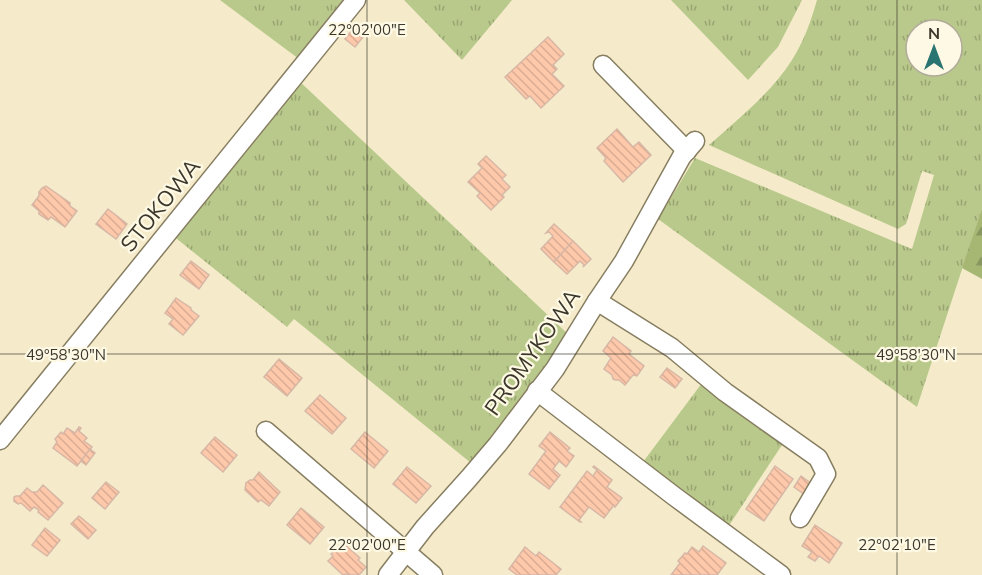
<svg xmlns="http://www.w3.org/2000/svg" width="982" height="575" viewBox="0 0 982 575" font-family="Mulish,sans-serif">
  <defs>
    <pattern id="grass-tufts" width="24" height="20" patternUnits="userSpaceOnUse" patternTransform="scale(1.5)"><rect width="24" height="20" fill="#b9c98b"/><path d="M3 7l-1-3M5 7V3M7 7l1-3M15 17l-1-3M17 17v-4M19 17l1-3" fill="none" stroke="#98a472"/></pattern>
    <pattern id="forest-firs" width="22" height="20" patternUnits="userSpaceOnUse" patternTransform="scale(1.5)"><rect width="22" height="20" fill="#a6b774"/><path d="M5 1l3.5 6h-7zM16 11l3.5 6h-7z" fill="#88965f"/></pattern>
    <pattern id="building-back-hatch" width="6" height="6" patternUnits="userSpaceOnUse" patternTransform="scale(1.5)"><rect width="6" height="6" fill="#fec8aa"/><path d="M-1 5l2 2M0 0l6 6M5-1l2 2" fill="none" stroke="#dbac92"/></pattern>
  </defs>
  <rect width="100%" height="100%" fill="#f5ebcb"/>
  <g fill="url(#grass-tufts)" fill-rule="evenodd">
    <polygon points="220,0 349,0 299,59"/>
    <polygon points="404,0 512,0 462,60"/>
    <polygon points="671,0 802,0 778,47 748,80"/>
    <path d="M817,0H982V208L917,407L658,219L695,158L912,249L934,175L922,171L906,224L898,229L709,145C737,120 772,92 792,60C804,41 811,21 817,0ZM916,30H952V66H916Z"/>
    <polygon points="297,79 569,335 471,463 294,319 287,327 172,235"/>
    <polygon points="702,383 782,445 728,527 643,462"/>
  </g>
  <polygon fill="url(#forest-firs)" points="982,208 982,279 962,268"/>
  <g fill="url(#building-back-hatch)" stroke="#d7b7a6" stroke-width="1.5">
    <polygon points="357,24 367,32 355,47 345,39"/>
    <polygon points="548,37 564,54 553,65 557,69 552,74 564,86 541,108 530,96 526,99 505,77"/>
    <polygon points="617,129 633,147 639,142 651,155 623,182 604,161 606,158 597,148"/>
    <polygon points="486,156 506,175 502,179 510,187 502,195 504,197 491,210 477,196 480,193 468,182 482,168 478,164"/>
    <polygon points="46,186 70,203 70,206 77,211 65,227 51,217 48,220 39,214 39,211 32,205 39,196 39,192 42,188"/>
    <polygon points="108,209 127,224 116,239 96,224"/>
    <polygon points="554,224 573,241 554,262 541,249 553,236 549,232 546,233"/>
    <polygon points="573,241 591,259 583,267 584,265 580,261 567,274 554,262"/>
    <polygon points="191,261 209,275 199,289 180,275"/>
    <polygon points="176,298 191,308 191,310 199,316 183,335 169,324 173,319 165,313"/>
    <polygon points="613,337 631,351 629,354 644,366 637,376 633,375 625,385 619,380 615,380 613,379 612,375 604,369 611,358 603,351"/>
    <polygon points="279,359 302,378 287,396 264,377"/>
    <polygon points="667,368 682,379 675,388 660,377"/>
    <polygon points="320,395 346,418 332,434 305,411"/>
    <polygon points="79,427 81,428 79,431 87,438 84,441 92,447 77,466 53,448 57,442 55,439 61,432 63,434 67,428 75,433"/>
    <polygon points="365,432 388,451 374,468 351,449"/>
    <polygon points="550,432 570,448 567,451 574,456 566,467 559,461 553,469 560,475 549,489 529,474 546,451 539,446"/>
    <polygon points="215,437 237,455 223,472 201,453"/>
    <polygon points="90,449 95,453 86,465 81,461"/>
    <polygon points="594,466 612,480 607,487 622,498 615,507 614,505 604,518 589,507 579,520 581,522 580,522 560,507 587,471 593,476 597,470 593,467"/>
    <polygon points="775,466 793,479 764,521 746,509"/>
    <polygon points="407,467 431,486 416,503 393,484"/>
    <polygon points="259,472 280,492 269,506 261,500 258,502 245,490 246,483 250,480 253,480"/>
    <polygon points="801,476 812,484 805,495 794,487"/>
    <polygon points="106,482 119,492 105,509 92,498"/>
    <polygon points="43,485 63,503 48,520 38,512 39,510 34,507 30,511 21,503 18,504 14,501 14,497 16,496 20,496 27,488 32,492 37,492"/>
    <polygon points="301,508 324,527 310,544 287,525"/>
    <polygon points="79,516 96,530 88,539 71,524"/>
    <polygon points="815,525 842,543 829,563 819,556 815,561 808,557 812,552 802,546"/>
    <polygon points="45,528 60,540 47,556 32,545"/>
    <polygon points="343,543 360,558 358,560 366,567 359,575 349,575 347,574 343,575 328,561 333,556 331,554"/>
    <polygon points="703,546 726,563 717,575 671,575 680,563 678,561 685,553 687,554 692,547 699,552"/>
    <polygon points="525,547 536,556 539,552 561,569 556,575 517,575 509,569"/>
  </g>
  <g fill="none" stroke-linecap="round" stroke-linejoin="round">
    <g stroke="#877e61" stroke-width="21">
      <g id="minor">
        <polyline points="603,65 687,151"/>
        <polyline points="597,301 672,348 725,392 818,458 826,474 800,518"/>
        <polyline points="537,391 674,496 781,575"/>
        <polyline points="266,431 433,575"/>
        <polyline points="0,440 356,0"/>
        <polyline points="388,575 425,527 469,478 498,444 555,369 597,301 624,261 682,156 695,141"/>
      </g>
    </g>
    <use href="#minor" stroke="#fff" stroke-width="18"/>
  </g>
  <path fill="none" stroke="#3b372b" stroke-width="1.5" stroke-opacity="0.45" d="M367,0V575M897,0V575M0,354H982"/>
  <g text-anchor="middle" stroke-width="4.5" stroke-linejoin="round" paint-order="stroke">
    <g font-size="22" fill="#3b372b" stroke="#fef9e5">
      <text transform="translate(160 205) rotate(-51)" y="8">STOKOWA</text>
      <text transform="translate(532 352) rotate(-55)" y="8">PROMYKOWA</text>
    </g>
  </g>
  <g font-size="15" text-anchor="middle" fill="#3b372b" stroke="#fef9e5" stroke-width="4.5" stroke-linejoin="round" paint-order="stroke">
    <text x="367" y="35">22°02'00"E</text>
    <text x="66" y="360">49°58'30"N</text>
    <text x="916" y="360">49°58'30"N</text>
    <text x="367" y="550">22°02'00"E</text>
    <text x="897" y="550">22°02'10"E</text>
  </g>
  <g transform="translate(934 48)"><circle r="28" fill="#fef9e5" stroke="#b0ab9b" stroke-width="1.5"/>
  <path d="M0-4.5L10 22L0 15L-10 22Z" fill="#2a7472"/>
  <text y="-9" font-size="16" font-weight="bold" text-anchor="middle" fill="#3b372b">N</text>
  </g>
</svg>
